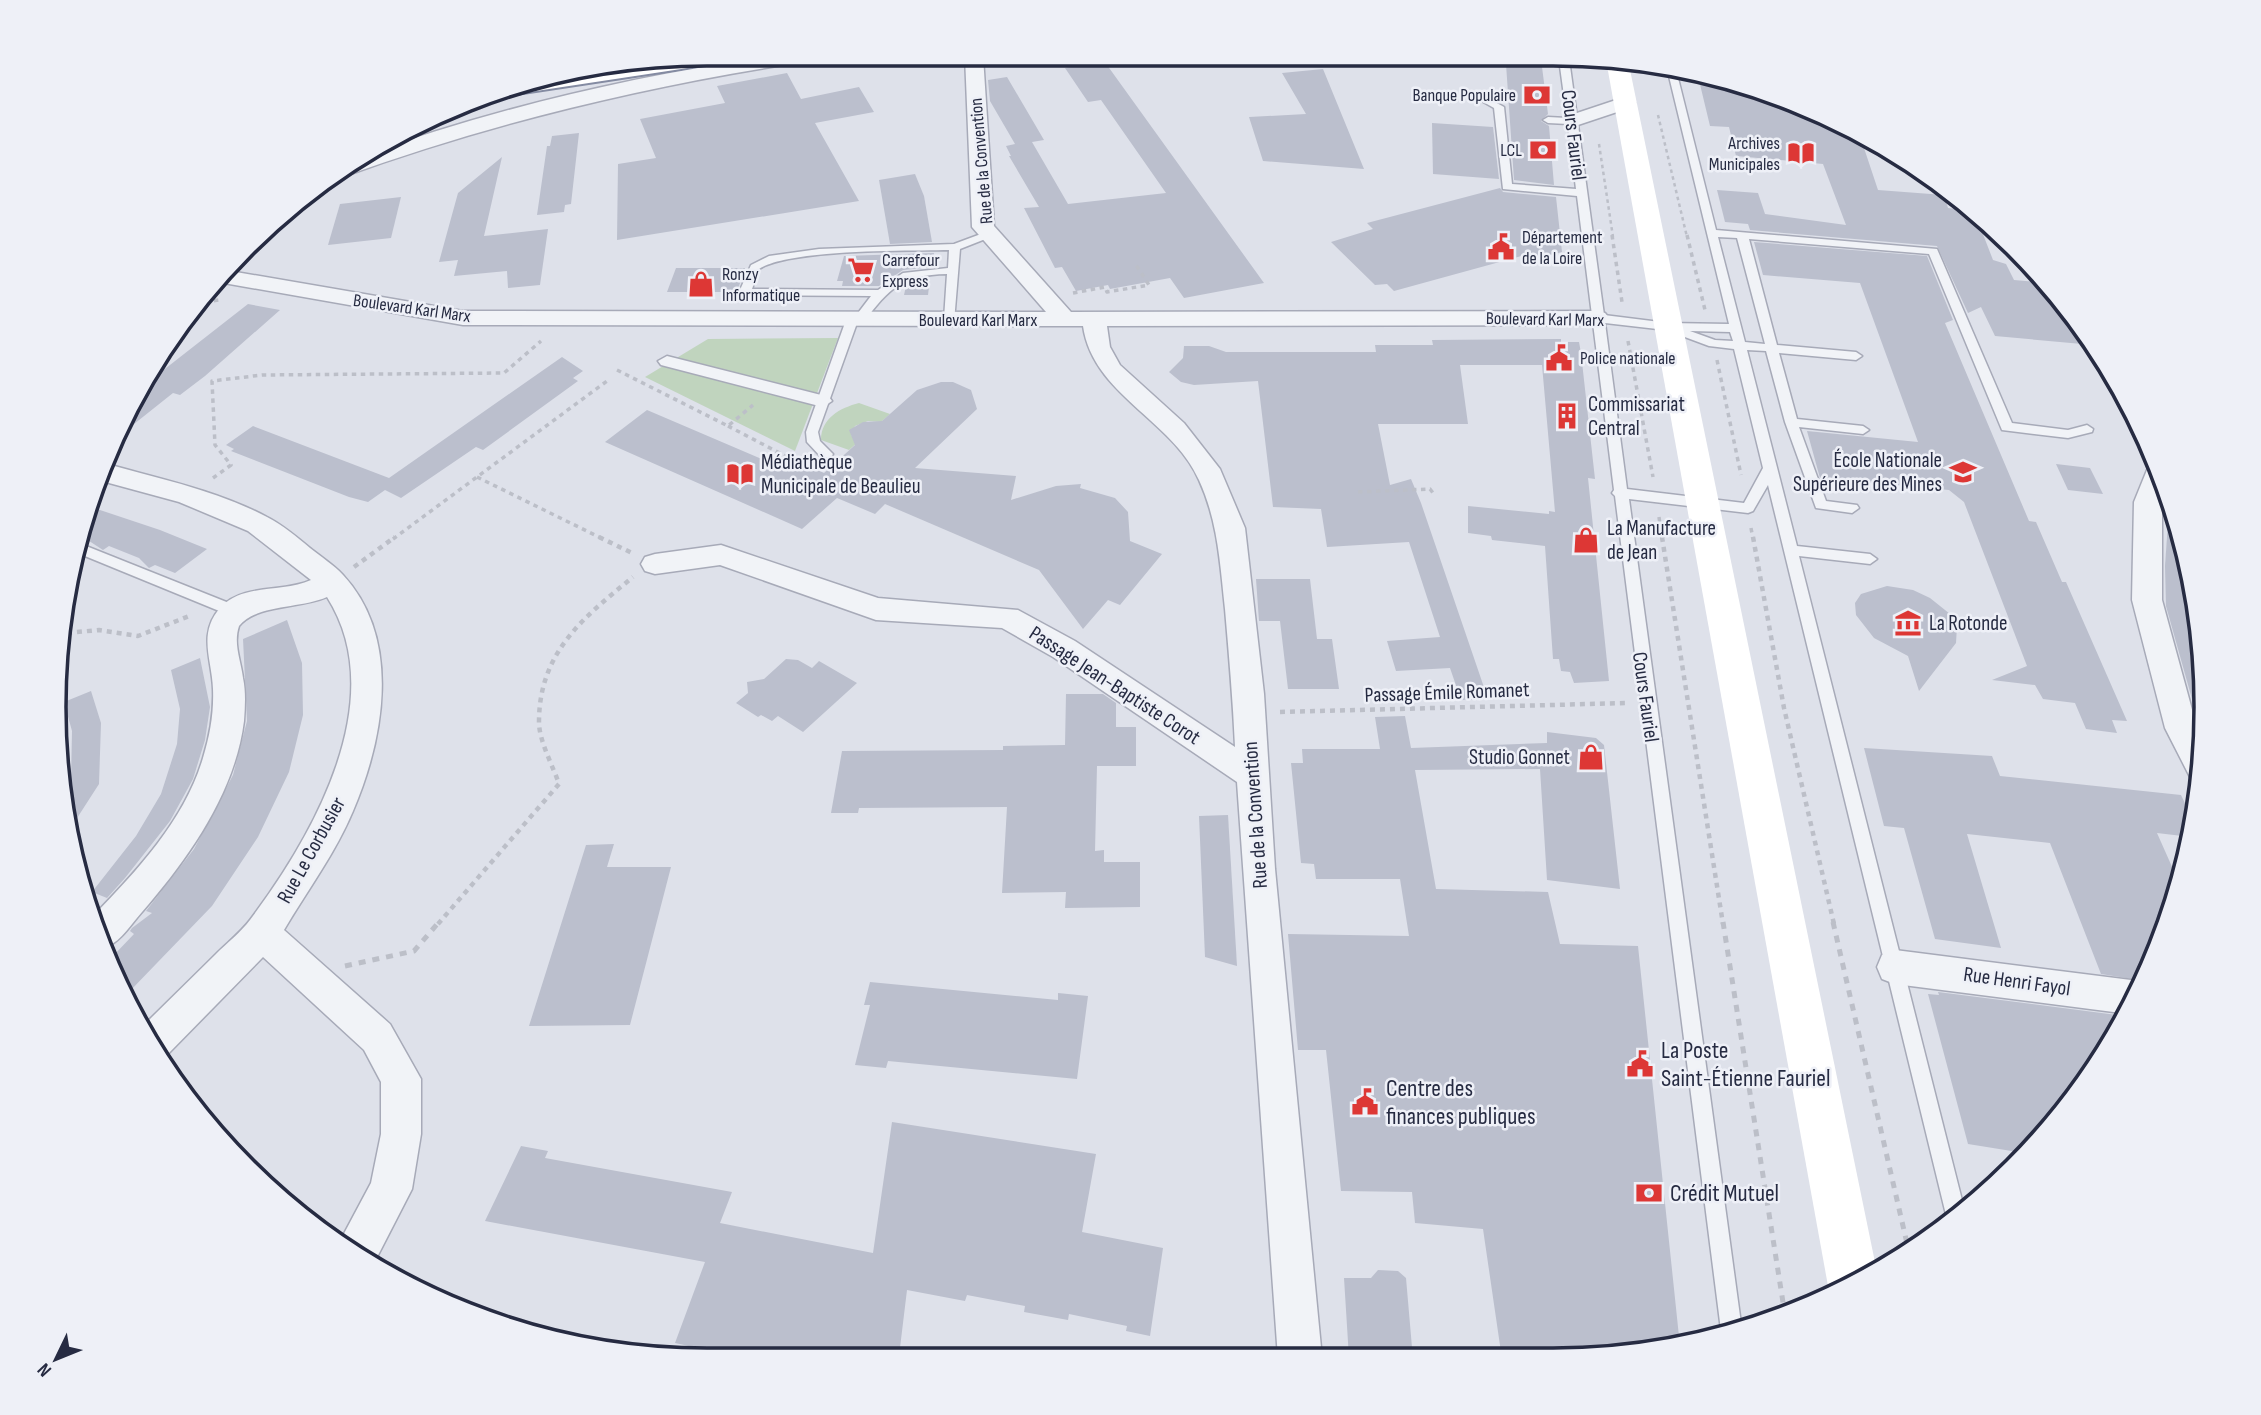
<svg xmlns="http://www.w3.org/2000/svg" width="2261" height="1415" viewBox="0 0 2261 1415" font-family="'Sofia Sans Condensed',sans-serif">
  <rect width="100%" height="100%" fill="#dee1ea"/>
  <g fill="#c0d4be">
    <polygon points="838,338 795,451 645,377 708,339"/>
    <path d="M859,403L890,414L881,422L868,421L855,426L851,435L858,442L849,450L821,440C821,418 840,408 859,403Z"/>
  </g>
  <g fill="#bbbfcd">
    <polygon points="1509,59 1541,59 1548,114 1541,121 1549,126 1554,185 1514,180 1506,64 1509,64"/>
    <polygon points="1098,62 1100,66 1107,65 1264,283 1184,298 1170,278 1110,289 1108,285 1076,291 1062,267 1055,268 1024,208 1039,207 1009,156 1011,156 1006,146 1015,144 990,101 988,80 1007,77 1044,140 1032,142 1068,204 1166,193 1101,100 1088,102 1065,68"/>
    <polygon points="1323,69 1364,169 1263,161 1249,117 1306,114 1282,73"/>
    <polygon points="787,73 801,99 859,87 874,112 815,123 859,201 617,240 618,164 656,158 640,119 725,103 717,86"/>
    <polygon points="1698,76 1804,104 1860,136 1878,190 1944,195 1948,208 1974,211 1993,260 2006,264 2014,280 2049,283 2093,345 1995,336 1981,307 1968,313 1937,246 1750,230 1748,224 1725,222 1717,190 1758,193 1765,214 1846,225 1823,164 1736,156 1729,127 1710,126"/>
    <polygon points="1432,123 1493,127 1499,179 1433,174"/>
    <polygon points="579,133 571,204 565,205 564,212 537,215 547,146 550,146 552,136"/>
    <polygon points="502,157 484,236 548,229 540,285 508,288 507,271 454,276 458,260 439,262 458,193"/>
    <polygon points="915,174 924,196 932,242 890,244 879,180"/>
    <polygon points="1500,188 1503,192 1556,197 1562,252 1535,259 1529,254 1394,291 1387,284 1375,285 1331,242 1373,229 1367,223"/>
    <polygon points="401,197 391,238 328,245 340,204"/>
    <polygon points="1754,242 1927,256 1953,320 1945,323 2029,521 2036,522 2062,582 2066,582 2127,721 2112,720 2117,733 2086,729 2075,703 2043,699 2035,685 1992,680 2027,666 1964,502 1949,490 1820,478 1807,431 1918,442 1860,283 1763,275"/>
    <polygon points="934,253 932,267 903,270 879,286 842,286 843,281 837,281 844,256"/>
    <polygon points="676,268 745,268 737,292 667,292"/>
    <polygon points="930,278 928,295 904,295 906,286 903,286"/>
    <polygon points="248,304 280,310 205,376 180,395 173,393 124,432 152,379"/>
    <polygon points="1561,339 1561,342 1579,342 1581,353 1595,479 1588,478 1609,681 1574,683 1570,672 1561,671 1559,659 1553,659 1545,546 1492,540 1491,536 1468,533 1468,506 1549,514 1549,511 1555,512 1542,365 1460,365 1468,424 1378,424 1390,485 1411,479 1421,503 1488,699 1461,700 1450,668 1396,671 1387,641 1440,637 1409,542 1327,547 1321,509 1273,507 1258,381 1194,385 1181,382 1169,372 1183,358 1184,346 1209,346 1226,352 1376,352 1375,345 1433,345 1432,340"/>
    <polygon points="562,357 583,371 573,378 578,381 483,450 476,447 401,498 385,490 368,502 349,497 231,451 234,449 226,445 253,426 389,478"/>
    <polygon points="941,382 953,382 971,390 977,409 915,468 1016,476 1011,500 1056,486 1081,484 1080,488 1115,498 1128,512 1130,541 1162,554 1120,605 1108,600 1083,629 1039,570 885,504 875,514 837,498 802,529 605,442 647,410 785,469 795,460 824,473 855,445 849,430 863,422 882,421 917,390"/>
    <polygon points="2056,464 2090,468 2103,494 2068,490"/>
    <polygon points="88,506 160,530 207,549 175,573 155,565 149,568 139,558 109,546 103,550 83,537"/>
    <polygon points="2169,508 2175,508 2201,623 2204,716 2197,717 2166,606 2165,566"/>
    <polygon points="1256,579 1310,579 1317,639 1332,639 1339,689 1288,689 1280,621 1259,621"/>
    <polygon points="1887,586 1913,590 1930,598 1950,614 1957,626 1956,643 1919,691 1908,656 1874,638 1856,615 1855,603 1861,594"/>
    <polygon points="287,620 302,663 303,715 289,772 258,837 212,906 129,992 113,956 134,934 130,931 132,928 152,913 146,911 194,849 233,775 247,721 243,639"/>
    <polygon points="200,658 210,707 205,740 193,779 170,821 125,878 107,898 92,892 136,836 161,794 177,744 180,709 171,670"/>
    <polygon points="786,659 798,660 812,668 819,661 857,683 803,732 778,716 772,721 761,715 758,717 736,703 748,693 747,682 764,679"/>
    <polygon points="91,691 101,723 99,784 70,829 72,731 64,702"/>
    <polygon points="1066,694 1103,694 1116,703 1116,727 1136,727 1136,766 1097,766 1095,851 1104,850 1104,862 1140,862 1140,907 1065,908 1066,892 1002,893 1007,807 859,808 858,813 831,813 842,751 1003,750 1003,746 1065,745"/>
    <polygon points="1405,716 1411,748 1547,743 1547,732 1596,738 1604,745 1620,889 1547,880 1540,769 1415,770 1436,889 1548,892 1560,944 1638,946 1680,1346 1597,1359 1502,1359 1483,1229 1415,1223 1412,1192 1341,1191 1326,1050 1298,1050 1288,934 1409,936 1400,879 1316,879 1314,864 1301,863 1291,763 1303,763 1302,749 1380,749 1375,717"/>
    <polygon points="1864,748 1992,756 2000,776 2181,795 2194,822 2191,837 2157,833 2181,887 2145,981 2101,974 2050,843 1967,834 2001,948 1935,939 1904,828 1884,826"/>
    <polygon points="1228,815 1237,966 1205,957 1199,816"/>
    <polygon points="614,844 607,867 671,867 630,1025 529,1026 586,845"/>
    <polygon points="870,982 1058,1000 1058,993 1088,996 1077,1079 888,1061 886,1068 855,1065 870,1005 864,1005"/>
    <polygon points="1938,992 2117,1015 2121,1026 2072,1105 2024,1153 1968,1144 1928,994 1939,995"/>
    <polygon points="892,1122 1096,1154 1082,1232 1163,1248 1150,1336 1126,1331 1127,1326 1069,1314 1068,1320 1024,1312 1025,1306 967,1295 965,1301 907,1290 899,1356 735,1356 675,1343 705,1262 485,1221 521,1146 548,1151 545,1158 732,1192 720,1223 873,1253"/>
    <polygon points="1378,1270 1398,1271 1406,1278 1413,1359 1349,1358 1344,1278 1371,1278"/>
  </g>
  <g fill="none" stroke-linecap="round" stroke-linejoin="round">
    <g stroke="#a7aab8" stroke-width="3">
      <g id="service">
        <path d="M1559,59H1569L1604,315L1668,323L1729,324L1667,68L1676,70L1716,230L1937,249L2012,423L2068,430L2087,425L2093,429L2092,432L2068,438L2002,430L1929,254L1749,239L1777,345L1856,352L1862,356L1856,360L1779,353L1797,419L1863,426L1869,430L1863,434L1799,427L1826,501L1857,505L1859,508L1852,513L1816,508L1785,422L1766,351L1747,350L1797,546L1870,554L1877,559L1870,564L1799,556L1965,1212L1949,1227L1768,485L1753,511L1748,513L1629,499L1742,1331L1722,1338L1615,496L1612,493L1614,490L1577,196L1503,189L1494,108L1478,99L1486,97L1504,107L1512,184L1576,189L1568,124L1548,123L1543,120L1548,117L1567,118ZM1718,237L1737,238L1765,344L1745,342ZM1605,323L1666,330L1709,346L1734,349L1763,468L1744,503L1627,489ZM1690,331L1730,332L1733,341L1715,340Z"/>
        <path d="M989,231L993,232V236L960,249L954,322L950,323L944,319L947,274C902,275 890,287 863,323H857L818,432L820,441L833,454L831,457H821L807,442L806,432L846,320L855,317L871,296L746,295L740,290L751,265L769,256L819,249L954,244ZM949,250L948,268L903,273L878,290L752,289L759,269C789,249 909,251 949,250Z"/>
        <polygon points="81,544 239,607 241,611 239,615 229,615 80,554"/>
      </g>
    </g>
    <g stroke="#a7aab8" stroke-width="3">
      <polygon id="pedestrian" points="667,356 829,397 832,401 823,407 661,365 658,361"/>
    </g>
    <g stroke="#a7aab8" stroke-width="3">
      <g id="minor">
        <path d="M780,55H825L816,60C653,84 497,121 342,177L330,178L344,165L359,157C495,108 637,75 780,55Z"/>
        <path d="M965,56H983L994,226L1071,312L1597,311L1605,313L1609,318L1605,323L1597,325L1107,326L1110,347L1120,365L1184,423L1220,469L1245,528L1264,694L1275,869L1322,1358H1278L1237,782L1053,657L1002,628L876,620L720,565L655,574L645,571L641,564L645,557L655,554L721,545L878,598L1018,610L1075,641L1235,747C1233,701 1229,655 1225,609C1220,564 1218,521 1199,480C1172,419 1093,395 1083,326L463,325L218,282L230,271L463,311L1046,312L972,227Z"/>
        <polygon points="1625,97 1635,103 1632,107 1572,127 1562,121 1565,117"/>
        <polygon points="2156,462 2167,487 2162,502 2162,600 2197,728 2205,743 2200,781 2190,777 2165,728 2132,600 2134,502 2147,470"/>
        <path d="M107,464C161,479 218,491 267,517C283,525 297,537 310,548C321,557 334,565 343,575C402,639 384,738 353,811C336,852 307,891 284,930L390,1024L421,1079V1134L412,1189L374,1263L339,1243L371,1183L381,1134V1082L364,1050L263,957L166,1056L159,1058L144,1025C168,1001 192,978 216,954C227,943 241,932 250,920C313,836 392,699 327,597C300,609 257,604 239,626C233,644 241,661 243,678C246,692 245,707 244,721C235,793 188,859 142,912C132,923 121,941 108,946L94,915C138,870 185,819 203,758C210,735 214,713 213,689C212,659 197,633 221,607C244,583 283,593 311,580L248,531L179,502L98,480Z"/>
        <polygon points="1895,950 2139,981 2144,983 2129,1014 1895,984 1882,979 1877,967 1882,955"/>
      </g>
    </g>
    <g stroke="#848ba2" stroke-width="4">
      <polygon id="trunk" points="708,54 745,54 734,61 496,97 487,94 498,89"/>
    </g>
    <g stroke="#bcbfc8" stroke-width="2.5" stroke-dasharray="3.5 3.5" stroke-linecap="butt">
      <polyline points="1658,115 1687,237"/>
      <polyline points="1599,144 1613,237"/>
    </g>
    <g stroke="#bcbfc8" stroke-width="3.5" stroke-dasharray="4.5 4.5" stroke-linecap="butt">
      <polyline points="1612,235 1622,302"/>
      <polyline points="1687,235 1705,310"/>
      <polyline points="1073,293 1105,287 1107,292 1149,285 1134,262"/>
      <polyline points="196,303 219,300"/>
      <polyline points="1628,341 1653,477"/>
      <polyline points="1717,360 1741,475"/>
      <polyline points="617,370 728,426 753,405"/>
      <polyline points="728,426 791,459"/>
      <polyline points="477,477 603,539"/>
      <polyline points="213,478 231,465 215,445 212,381 262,375 504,373 541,341"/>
      <polyline points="1358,492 1430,489 1433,493"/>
      <polyline points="1659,517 1662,539"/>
      <polyline points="1751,528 1753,539"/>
      <polyline points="393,539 607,381"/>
    </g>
    <g stroke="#bcbfc8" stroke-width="4.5" stroke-dasharray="5 5" stroke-linecap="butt">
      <polyline points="599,537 632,553"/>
      <polyline points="1662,537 1723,924"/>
      <polyline points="1753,537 1784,708 1834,924"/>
      <polyline points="354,567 395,537"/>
      <polyline points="67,633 99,630 138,636 192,615"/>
      <polyline points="1280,712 1628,703"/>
      <path d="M438,924L559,784C553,766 539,741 539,722C539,652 584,617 633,577"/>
    </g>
    <g stroke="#bcbfc8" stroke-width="5" stroke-dasharray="7 7" stroke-linecap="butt">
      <polyline points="1723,922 1785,1315"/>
      <polyline points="1833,922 1909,1252"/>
      <polyline points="345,966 414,951 439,922"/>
    </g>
    <use href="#service" fill="#f1f3f7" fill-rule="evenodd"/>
    <use href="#pedestrian" fill="#f1f3f7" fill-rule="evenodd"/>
    <use href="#minor" fill="#f1f3f7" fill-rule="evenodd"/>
    <polygon fill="#fff" fill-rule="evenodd" points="1606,60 1628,60 1877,1272 1832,1297 1828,1286"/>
    <use href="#trunk" fill="#fff" fill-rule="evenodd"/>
  </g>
  <defs>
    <g id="bank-bare" transform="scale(2.1)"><path d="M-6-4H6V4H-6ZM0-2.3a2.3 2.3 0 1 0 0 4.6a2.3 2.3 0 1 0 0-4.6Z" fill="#dd3735" stroke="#eef0f7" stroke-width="2.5" paint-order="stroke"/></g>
    <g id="library-bare" transform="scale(2.1)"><path d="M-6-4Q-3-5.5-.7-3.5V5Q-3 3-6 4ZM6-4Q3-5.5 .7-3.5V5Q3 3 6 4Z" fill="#dd3735" stroke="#eef0f7" stroke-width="2.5" paint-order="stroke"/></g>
    <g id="civic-bare" transform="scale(2.1)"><path d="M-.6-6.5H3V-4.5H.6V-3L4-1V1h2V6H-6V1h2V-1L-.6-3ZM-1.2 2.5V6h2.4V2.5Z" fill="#dd3735" stroke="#eef0f7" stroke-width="2.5" paint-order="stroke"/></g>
    <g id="supermarket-bare" transform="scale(2.1)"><path d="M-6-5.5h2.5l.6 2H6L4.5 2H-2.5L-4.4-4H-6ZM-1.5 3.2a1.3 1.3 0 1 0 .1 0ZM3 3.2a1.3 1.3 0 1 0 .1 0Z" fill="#dd3735" stroke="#eef0f7" stroke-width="2.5" paint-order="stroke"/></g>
    <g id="shop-bare" transform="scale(2.1)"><path d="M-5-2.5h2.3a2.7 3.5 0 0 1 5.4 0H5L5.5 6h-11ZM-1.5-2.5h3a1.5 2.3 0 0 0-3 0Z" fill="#dd3735" stroke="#eef0f7" stroke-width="2.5" paint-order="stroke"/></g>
    <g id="building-bare" transform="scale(2.1)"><path d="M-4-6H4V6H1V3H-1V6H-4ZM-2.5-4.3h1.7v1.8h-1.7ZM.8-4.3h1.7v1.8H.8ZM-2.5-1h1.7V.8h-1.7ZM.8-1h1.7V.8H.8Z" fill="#dd3735" stroke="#eef0f7" stroke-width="2.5" paint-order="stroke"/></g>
    <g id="university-bare" transform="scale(2.1)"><path d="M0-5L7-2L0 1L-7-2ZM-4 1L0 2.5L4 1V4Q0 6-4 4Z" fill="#dd3735" stroke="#eef0f7" stroke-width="2.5" paint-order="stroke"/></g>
    <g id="museum-bare" transform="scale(2.1)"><path d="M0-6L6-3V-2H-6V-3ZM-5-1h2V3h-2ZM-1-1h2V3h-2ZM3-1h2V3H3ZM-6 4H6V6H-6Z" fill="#dd3735" stroke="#eef0f7" stroke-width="2.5" paint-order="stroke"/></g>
  </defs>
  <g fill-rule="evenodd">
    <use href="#bank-bare" x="1537" y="95"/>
    <use href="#bank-bare" x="1543" y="150"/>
    <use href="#library-bare" x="1801" y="153"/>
    <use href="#civic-bare" x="1501" y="247"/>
    <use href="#supermarket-bare" x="861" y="270"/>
    <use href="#shop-bare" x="701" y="284"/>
    <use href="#civic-bare" x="1559" y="358"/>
    <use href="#building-bare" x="1567" y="416"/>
    <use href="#university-bare" x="1963" y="472"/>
    <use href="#library-bare" x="740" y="474"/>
    <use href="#shop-bare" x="1586" y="540"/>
    <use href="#museum-bare" x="1908" y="623"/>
    <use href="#shop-bare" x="1591" y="757"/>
    <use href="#civic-bare" x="1640" y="1064"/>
    <use href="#civic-bare" x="1365" y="1102"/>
    <use href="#bank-bare" x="1649" y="1193"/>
  </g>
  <g text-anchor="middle" stroke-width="5" stroke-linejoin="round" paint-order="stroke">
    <g font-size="18" fill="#262b42" stroke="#eef0f7" text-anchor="start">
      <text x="1516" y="101" text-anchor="end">Banque Populaire</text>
      <text x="1780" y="149" text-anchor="end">Archives<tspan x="1780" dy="21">Municipales</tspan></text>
      <text x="1522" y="156" text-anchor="end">LCL</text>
      <text x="1522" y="243">Département<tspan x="1522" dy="21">de la Loire</tspan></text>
      <text x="882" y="266">Carrefour<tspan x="882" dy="21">Express</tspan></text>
      <text x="722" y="280">Ronzy<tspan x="722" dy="21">Informatique</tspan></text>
      <text x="1580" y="364">Police nationale</text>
    </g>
    <g font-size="18" fill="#262b42" stroke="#eef0f7">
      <text transform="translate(981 161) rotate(-95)" y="6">Rue de la Convention</text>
      <text transform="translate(412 308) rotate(8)" y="6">Boulevard Karl Marx</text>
      <text transform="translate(1545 319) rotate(1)" y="6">Boulevard Karl Marx</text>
      <text x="978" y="326">Boulevard Karl Marx</text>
    </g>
    <g font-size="21" fill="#262b42" stroke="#eef0f7">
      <text transform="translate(1574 135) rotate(83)" y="7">Cours Fauriel</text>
      <text transform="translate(1115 685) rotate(33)" y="7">Passage Jean-Baptiste Corot</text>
      <text transform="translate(1447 692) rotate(-2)" y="7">Passage Émile Romanet</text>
      <text transform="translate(1646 697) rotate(82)" y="7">Cours Fauriel</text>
      <text transform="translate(1255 815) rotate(-94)" y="7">Rue de la Convention</text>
      <text transform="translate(311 850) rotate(-61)" y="7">Rue Le Corbusier</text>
      <text transform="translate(2017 981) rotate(8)" y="7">Rue Henri Fayol</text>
    </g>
    <g font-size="21" fill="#262b42" stroke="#eef0f7" text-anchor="start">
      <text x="1588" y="411">Commissariat<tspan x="1588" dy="24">Central</tspan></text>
      <text x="1942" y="467" text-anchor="end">École Nationale<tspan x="1942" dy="24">Supérieure des Mines</tspan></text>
      <text x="761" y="469">Médiathèque<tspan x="761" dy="24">Municipale de Beaulieu</tspan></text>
      <text x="1607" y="535">La Manufacture<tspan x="1607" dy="24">de Jean</tspan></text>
      <text x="1929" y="630">La Rotonde</text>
      <text x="1570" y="764" text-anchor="end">Studio Gonnet</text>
    </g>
    <g font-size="24" fill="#262b42" stroke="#eef0f7" text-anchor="start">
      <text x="1661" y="1058">La Poste<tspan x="1661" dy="28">Saint-Étienne Fauriel</tspan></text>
      <text x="1386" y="1096">Centre des<tspan x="1386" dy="28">finances publiques</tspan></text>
      <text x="1670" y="1201">Crédit Mutuel</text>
    </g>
  </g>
  <path d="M0 0H2261V1415H0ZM707 66H1553A641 641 0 0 1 2194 707V707A641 641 0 0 1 1553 1348H707A641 641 0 0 1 66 707V707A641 641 0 0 1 707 66Z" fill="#eef0f7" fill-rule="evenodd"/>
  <path fill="none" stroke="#262b42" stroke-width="3.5" d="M707 66H1553A641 641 0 0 1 2194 707V707A641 641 0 0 1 1553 1348H707A641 641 0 0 1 66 707V707A641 641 0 0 1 707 66Z"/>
  <g transform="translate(56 1359) rotate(227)" stroke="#eef0f7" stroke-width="5" paint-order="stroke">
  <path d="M0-5L12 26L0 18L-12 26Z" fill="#262b42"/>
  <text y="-10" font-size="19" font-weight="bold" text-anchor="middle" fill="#262b42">N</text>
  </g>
</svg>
